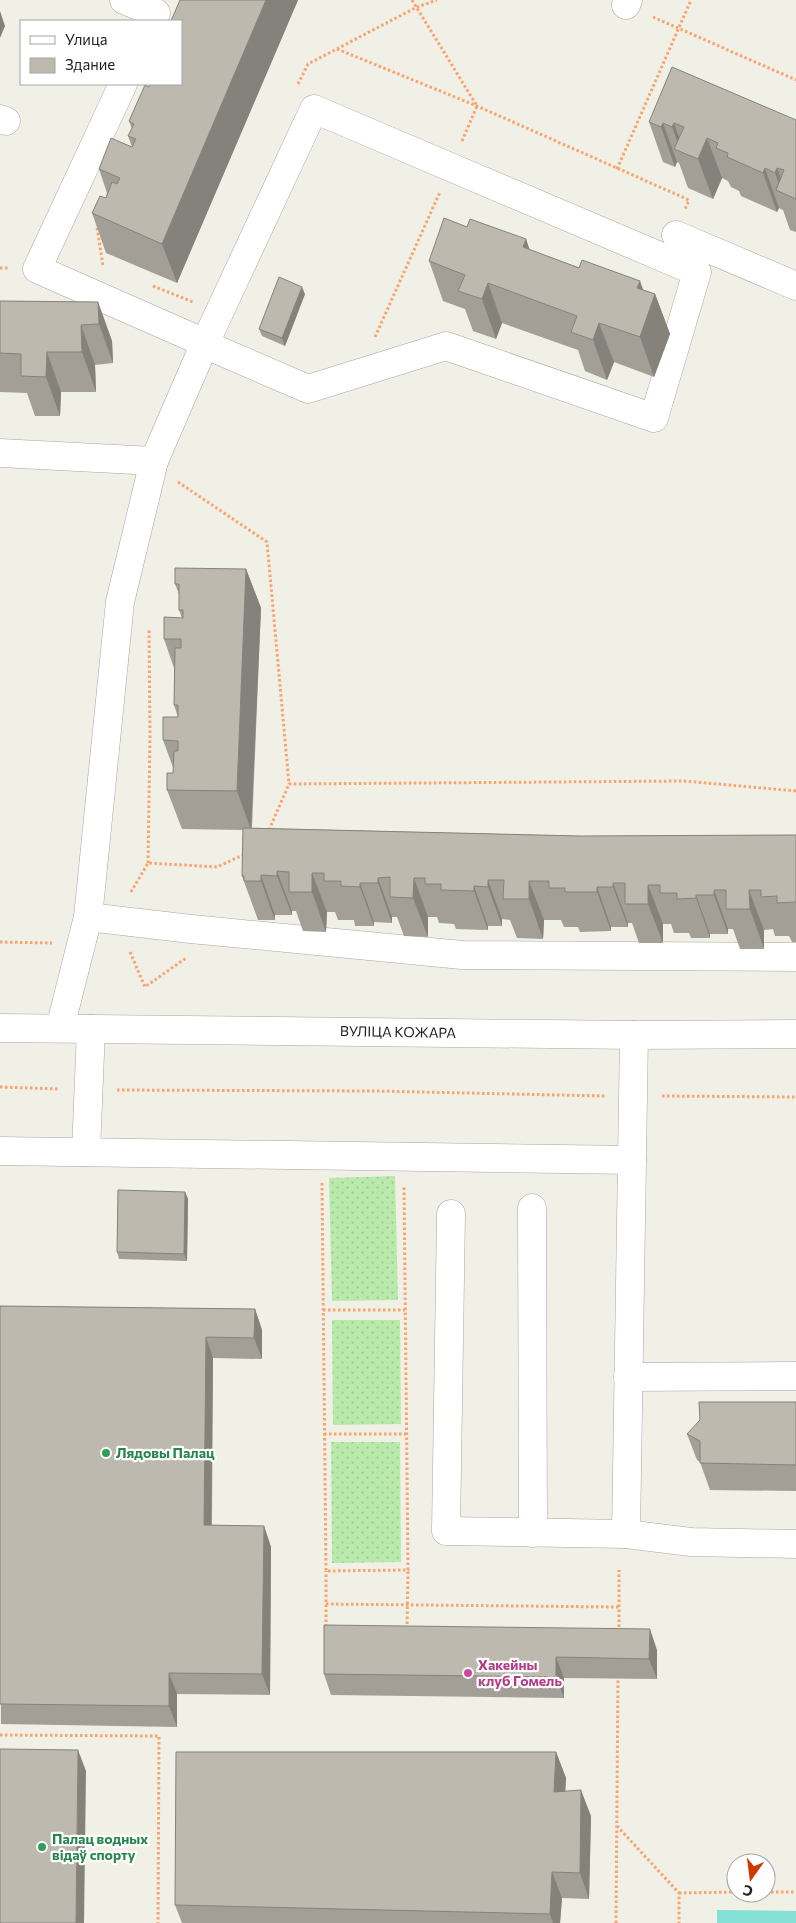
<svg xmlns="http://www.w3.org/2000/svg" width="796" height="1923" viewBox="0 0 796 1923" font-family="Commissioner,sans-serif">
  <defs>
    <pattern id="grass-dots" width="8" height="8" patternUnits="userSpaceOnUse" patternTransform="scale(1.25)"><rect width="8" height="8" fill="#b9eaac"/><path d="M2 2h.1M6 6h.1" fill="none" stroke="#9fc894" stroke-width="1.8" stroke-linecap="round"/></pattern>
  </defs>
  <rect width="100%" height="100%" fill="#f0f0e6"/>
  <g fill="url(#grass-dots)">
    <polygon points="395,1176 398,1300 332,1301 329,1178"/>
    <polygon points="332,1320 400,1320 401,1424 333,1425"/>
    <polygon points="331,1442 400,1442 401,1562 332,1563"/>
  </g>
  <polygon fill="#84dfd5" points="717,1910 796,1911 796,1923 717,1923"/>
  <g fill="none" stroke-linecap="round" stroke-linejoin="round">
    <g stroke="#a6a6a6" stroke-width="29">
      <g id="minor">
        <polyline points="124,0 156,13 152,21"/>
        <polyline points="626,5 628,0"/>
        <polygon points="314,109 697,272 654,418 446,346 308,389 220,351 205,343"/>
        <polyline points="0,119 6,121"/>
        <polyline points="676,235 796,286"/>
        <polyline points="0,453 154,461"/>
        <polyline points="88,917 191,929 462,955 796,957"/>
        <polyline points="0,1028 634,1035 796,1034"/>
        <polyline points="60,1028 88,917 120,602 154,461 205,343 37,269 123,84"/>
        <polyline points="0,1151 632,1160"/>
        <polyline points="86,1152 91,1029"/>
        <polyline points="532,1208 533,1533"/>
        <polyline points="451,1214 446,1531 626,1534 634,1035"/>
        <polyline points="628,1377 796,1376"/>
        <polyline points="626,1534 691,1542 796,1544"/>
      </g>
    </g>
    <g stroke="#faa36d" stroke-width="3" stroke-dasharray="2.5 2.5" stroke-linecap="butt">
      <polyline points="412,0 477,106 462,141"/>
      <polyline points="653,17 796,80"/>
      <polyline points="337,49 477,106 689,200 685,209"/>
      <polyline points="298,84 308,64 417,7 437,0"/>
      <polyline points="617,169 691,0"/>
      <polyline points="98,223 97,227 103,266"/>
      <polyline points="0,268 9,268"/>
      <polyline points="153,286 193,302"/>
      <polyline points="375,337 440,192"/>
      <polyline points="178,482 267,542 289,784"/>
      <polyline points="269,830 289,784 684,781 796,791"/>
      <polyline points="148,863 150,736 149,628"/>
      <polyline points="131,892 148,863 217,867 245,854"/>
      <polyline points="0,942 52,943"/>
      <polyline points="130,952 145,987 186,958"/>
      <polyline points="0,1087 60,1089"/>
      <polyline points="117,1090 375,1091 605,1096"/>
      <polyline points="662,1096 796,1097"/>
      <polyline points="322,1183 326,1571 408,1570 404,1185"/>
      <polyline points="323,1310 405,1310"/>
      <polyline points="324,1434 406,1434"/>
      <polyline points="326,1604 619,1607"/>
      <polyline points="326,1627 326,1571"/>
      <polyline points="407,1629 408,1570"/>
      <polyline points="619,1632 619,1570"/>
      <polyline points="0,1735 159,1736 158,1923"/>
      <polyline points="617,1826 679,1893 679,1923"/>
      <polyline points="766,1892 796,1892"/>
      <polyline points="679,1893 736,1892"/>
      <polyline points="616,1923 618,1679"/>
    </g>
    <use href="#minor" stroke="#fff" stroke-width="28"/>
  </g>
  <g fill="#a39f96">
    <polygon points="180,0 298,0 177,283 106,253 92,213 106,198 107,193 99,169 132,147 128,136 132,129 129,121 149,87 181,84"/>
    <polygon points="796,120 796,232 790,230 783,210 779,208 777,212 741,196 739,191 731,187 728,181 722,178 713,199 688,188 679,163 677,162 675,167 663,162 649,122"/>
    <polygon points="467,227 526,239 529,250 655,294 670,334 654,377 614,362 607,380 585,371 578,350 502,323 496,339 473,331 465,309 443,301 429,261"/>
    <polygon points="305,294 285,346 262,336 259,329"/>
    <polygon points="0,301 98,302 112,341 113,363 95,365 96,392 61,392 60,416 35,416 27,393 0,392"/>
    <polygon points="246,569 261,608 252,828 580,836 796,835 796,942 792,942 789,936 775,936 773,929 764,930 764,949 740,949 733,929 728,929 728,934 710,934 710,938 691,938 689,933 674,933 671,924 663,924 663,943 639,943 632,923 628,923 628,927 611,927 611,931 580,932 578,927 564,927 561,920 544,920 543,939 517,938 510,920 502,919 502,926 488,926 488,930 456,929 454,924 439,923 437,917 428,917 428,937 404,936 397,917 392,917 392,923 374,922 374,926 355,926 354,920 338,920 335,912 327,912 326,932 303,931 296,911 292,911 292,915 275,915 275,920 258,920 242,876 243,830 182,829 167,790 173,773 174,770 163,740 178,717 174,705 174,668 164,639 182,618 179,610 179,594 175,584"/>
    <polygon points="185,1192 188,1199 187,1261 119,1259 117,1252"/>
    <polygon points="0,1306 255,1309 262,1330 262,1359 213,1358 212,1525 264,1526 271,1547 270,1695 177,1694 177,1727 1,1724"/>
    <polygon points="796,1402 796,1491 710,1490 700,1462 697,1460 687,1434"/>
    <polygon points="657,1650 657,1679 564,1678 564,1698 331,1695 324,1674"/>
    <polygon points="556,1752 566,1778 565,1791 591,1816 589,1899 562,1898 560,1923 182,1923 175,1905"/>
  </g>
  <g fill="#84827a">
    <polygon points="266,0 298,0 177,283 162,244"/>
    <polygon points="0,11 5,26 0,38"/>
    <polygon points="663,123 677,162 675,167 661,127"/>
    <polygon points="674,123 685,154 681,152 672,127"/>
    <polygon points="707,138 722,178 713,199 698,159"/>
    <polygon points="765,168 779,208 777,212 763,173"/>
    <polygon points="777,168 787,195 782,193 775,173"/>
    <polygon points="526,239 540,279 523,247"/>
    <polygon points="640,281 650,309 655,294 670,334 654,377 640,337 637,288"/>
    <polygon points="488,283 502,323 496,339 482,299"/>
    <polygon points="302,287 305,294 285,346 282,338"/>
    <polygon points="98,302 112,341 113,363 99,324"/>
    <polygon points="599,323 614,362 607,380 593,340"/>
    <polygon points="81,325 95,365 96,392 82,352"/>
    <polygon points="47,352 61,392 60,416 46,377"/>
    <polygon points="246,569 261,608 251,830 237,791"/>
    <polygon points="277,871 292,911 292,915 277,876"/>
    <polygon points="312,873 327,912 326,932 312,892"/>
    <polygon points="261,875 275,915 275,920 261,881"/>
    <polygon points="378,878 392,917 392,923 378,883"/>
    <polygon points="414,878 428,917 428,937 413,898"/>
    <polygon points="488,880 502,919 502,926 488,887"/>
    <polygon points="529,881 544,920 543,939 529,899"/>
    <polygon points="360,883 374,922 374,926 360,887"/>
    <polygon points="613,883 628,923 628,927 613,887"/>
    <polygon points="648,885 663,924 663,943 648,904"/>
    <polygon points="474,886 488,926 488,930 474,891"/>
    <polygon points="597,887 611,927 611,931 597,892"/>
    <polygon points="714,890 728,929 728,934 714,895"/>
    <polygon points="749,890 764,930 764,949 750,909"/>
    <polygon points="696,895 710,934 710,938 696,898"/>
    <polygon points="185,1192 188,1199 187,1261 184,1254"/>
    <polygon points="255,1309 262,1330 262,1359 254,1338"/>
    <polygon points="206,1337 213,1358 211,1546 204,1525"/>
    <polygon points="264,1526 271,1547 270,1695 262,1674"/>
    <polygon points="650,1629 657,1650 657,1679 649,1659"/>
    <polygon points="556,1657 564,1678 564,1698 556,1677"/>
    <polygon points="169,1673 177,1694 177,1727 169,1706"/>
    <polygon points="78,1750 86,1771 84,1923 76,1923"/>
    <polygon points="556,1752 566,1778 564,1818 554,1792"/>
    <polygon points="581,1790 591,1816 589,1899 580,1873"/>
    <polygon points="552,1872 562,1898 560,1923 553,1923 550,1914"/>
  </g>
  <g fill="#bdb9af" stroke="#84827a">
    <polygon points="180,0 266,0 162,244 92,213 100,196 106,198 112,182 117,184 120,178 99,169 111,138 132,147 136,139 128,136 134,124 129,121 145,85 149,87 150,84 181,84 181,21 171,21"/>
    <polygon points="672,67 796,120 796,199 776,190 784,170 777,168 775,173 765,168 763,173 727,157 728,153 716,148 718,143 707,138 698,159 674,149 684,127 674,123 672,127 663,123 661,127 649,122"/>
    <polygon points="444,218 467,227 470,219 526,239 523,247 579,268 582,260 640,281 637,288 655,294 640,337 599,323 593,340 571,332 577,316 488,283 482,299 458,291 465,275 429,261"/>
    <polygon points="279,277 302,287 282,338 259,329"/>
    <polygon points="0,301 98,302 99,324 81,325 82,352 47,352 46,377 21,376 21,354 0,353"/>
    <polygon points="175,568 246,569 237,791 167,790 167,773 173,773 174,751 178,751 178,741 163,740 163,717 178,717 178,705 174,705 175,648 181,648 181,639 164,639 164,617 183,618 183,610 179,610 179,584 175,584"/>
    <polygon points="243,828 580,836 796,835 796,902 777,903 777,896 761,897 761,890 749,890 750,909 726,909 726,890 714,890 714,895 696,895 696,898 677,899 677,893 660,893 660,885 648,885 648,904 625,904 625,883 613,883 613,887 597,887 597,892 565,892 565,888 549,888 549,881 529,881 529,899 503,899 504,880 488,880 488,887 474,886 474,891 441,890 441,884 425,884 425,878 414,878 413,898 390,897 390,877 378,878 378,883 360,883 360,887 341,886 341,881 324,881 324,873 312,873 312,892 289,892 289,872 277,871 277,876 261,875 261,881 244,881 244,876 242,876"/>
    <polygon points="118,1190 185,1192 184,1254 117,1252"/>
    <polygon points="0,1306 255,1309 254,1338 206,1337 204,1525 264,1526 262,1674 169,1673 169,1706 0,1704"/>
    <polygon points="699,1402 796,1402 796,1465 700,1463 700,1441 687,1434 700,1420"/>
    <polygon points="324,1625 650,1629 649,1659 556,1657 556,1677 324,1674"/>
    <polygon points="0,1749 78,1750 76,1923 0,1923"/>
    <polygon points="176,1752 556,1752 554,1792 581,1790 580,1873 552,1872 550,1914 175,1905"/>
  </g>
  <g fill="#2e9e5b" stroke="#fff" stroke-width="2">
    <circle cx="106" cy="1453" r="5"/>
    <circle cx="42" cy="1847" r="5"/>
  </g>
  <circle fill="#d1479c" stroke="#fff" stroke-width="2" cx="468" cy="1673" r="5"/>
  <g text-anchor="middle" stroke-width="4.5" stroke-linejoin="round" paint-order="stroke">
    <g font-size="14" fill="#1f1f1f" stroke="#fff">
      <text transform="translate(398 1032) rotate(1)" y="5">ВУЛІЦА КОЖАРА</text>
    </g>
    <g font-size="14" font-weight="bold" fill="#27864d" stroke="#fff" text-anchor="start">
      <text x="116" y="1458">Лядовы Палац</text>
      <text x="52" y="1844">Палац водных<tspan x="52" dy="16">відаў спорту</tspan></text>
    </g>
    <g font-size="14" font-weight="bold" fill="#b23c85" stroke="#fff" text-anchor="start">
      <text x="478" y="1670">Хакейны<tspan x="478" dy="16">клуб Гомель</tspan></text>
    </g>
  </g>
  <rect x="20" y="20" width="162" height="65" fill="#ffffff" stroke="#a5a5a5"/>
  <rect x="30" y="36" width="25" height="8" fill="#ffffff" stroke="#a5a5a5"/>
  <text x="65" y="45" font-size="15" fill="#1f1f1f">Улица</text>
  <rect x="30" y="58" width="25" height="15" fill="#bdb9af" stroke="#a5a5a5"/>
  <text x="65" y="70" font-size="15" fill="#1f1f1f">Здание</text>
  <g transform="translate(751 1878) rotate(194)"><circle r="24" fill="#ffffff" stroke="#a5a5a5"/>
  <path d="M0-4L9 19L0 12L-9 19Z" fill="#cf3a00"/>
  <text y="-8" font-size="14" font-weight="bold" text-anchor="middle" fill="#1f1f1f">С</text>
  </g>
</svg>
